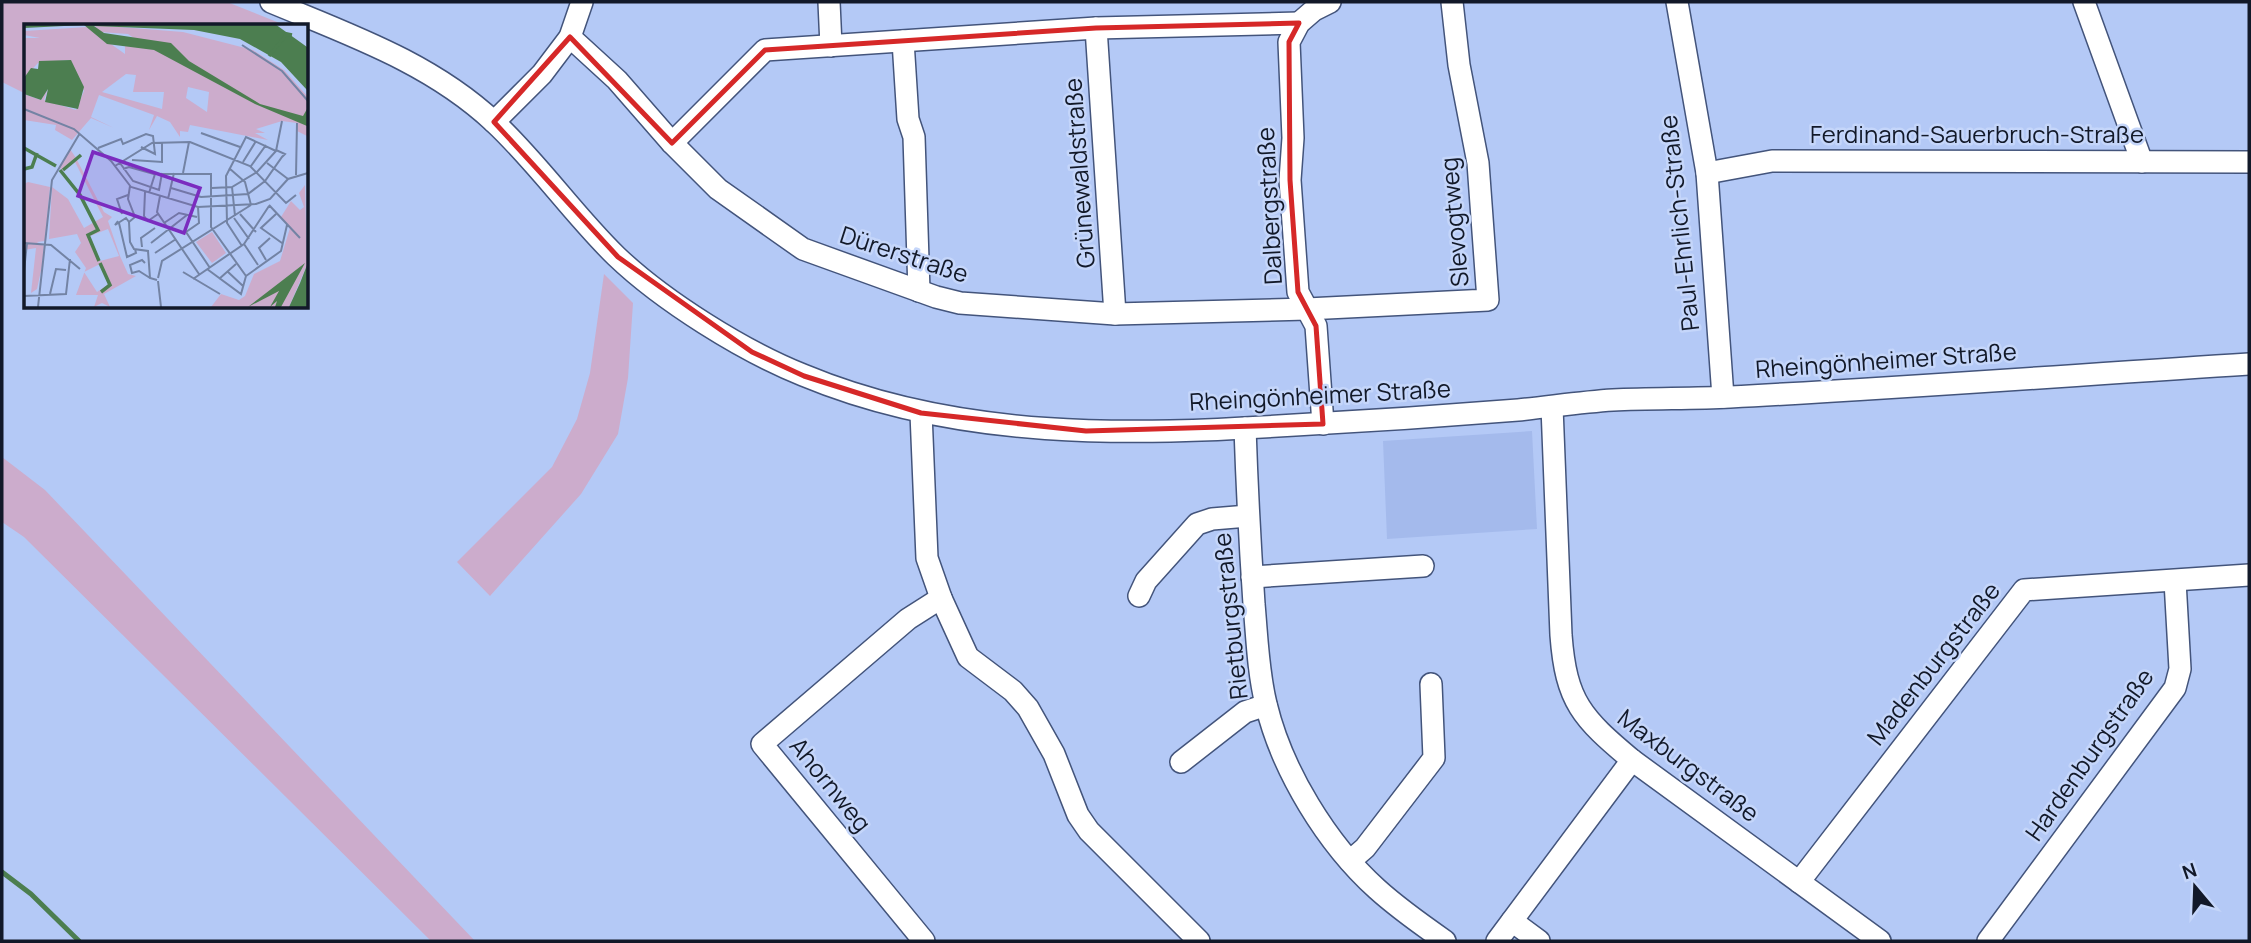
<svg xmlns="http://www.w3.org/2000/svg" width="2251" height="943" viewBox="0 0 2251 943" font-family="Manrope,sans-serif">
  <rect width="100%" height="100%" fill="#b4c9f6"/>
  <polygon fill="#a4baec" points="1532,431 1537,529 1387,539 1383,441"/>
  <g fill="#ccaccc">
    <polygon points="2,2 227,2 287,26 26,26 26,94 2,82"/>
    <polygon points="604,274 633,303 628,378 618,434 581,494 490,596 457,562 552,467 577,419 590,373"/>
    <polygon points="2,457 45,490 475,941 431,941 24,537 2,522"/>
  </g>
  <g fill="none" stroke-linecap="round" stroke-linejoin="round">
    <polyline stroke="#4c7e50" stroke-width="5" points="2,872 31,894 79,941"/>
    <g stroke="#43547b" stroke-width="24">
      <g id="minor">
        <path d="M271,2C350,35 431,63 494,122C538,163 573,214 616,256C663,301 743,351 803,375C959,440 1130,436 1295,425C1370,421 1444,416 1518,410C1549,407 1581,402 1613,400C1652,398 1691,399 1730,397C1903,388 2076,375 2249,364"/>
        <polyline points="829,2 831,46"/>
        <polyline points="1677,2 1707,173 1723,397"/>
        <polyline points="2084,2 2142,162"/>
        <polyline points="1096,28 1115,314"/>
        <polyline points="570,37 617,80 672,143 718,189 803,249 936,297 960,303 1115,314 1307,309 1488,300 1478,163 1459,65 1452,2"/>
        <polyline points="903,41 908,119 914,137 919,291"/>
        <polyline points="494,122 542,74 570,37 582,2"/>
        <polyline points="672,143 765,50 1096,28 1299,23"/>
        <polyline points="1707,173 1772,161 2249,162"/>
        <path d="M1552,407L1561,635C1566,702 1582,718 1632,760L1880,941"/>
        <polyline points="921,413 927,558 941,598 968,657 1013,691 1028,708 1054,754 1078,815 1089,831 1199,941"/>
        <polyline points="1323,424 1316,326 1298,292 1290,180 1293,138 1289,42 1299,23 1314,10 1330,2"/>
        <path d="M1245,428C1247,487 1250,545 1254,604C1257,637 1258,672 1266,704C1282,771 1327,844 1377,889C1398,908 1422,925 1445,941"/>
        <polyline points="1252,577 1423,566"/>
        <polyline points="1139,596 1146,581 1197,524 1212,519 1248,516"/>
        <polyline points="1181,762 1245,712 1266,705"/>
        <polyline points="1350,861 1365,848 1434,758 1431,684"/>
        <polyline points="1799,882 2024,590 2249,575"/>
        <polyline points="1512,921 1539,941"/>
        <polyline points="924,941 762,744 908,619 941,598"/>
        <polyline points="1497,941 1632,760"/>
        <polyline points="1988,941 2175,688 2180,669 2175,581"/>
      </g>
    </g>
    <use href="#minor" stroke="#fff" stroke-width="21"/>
  </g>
  <path fill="none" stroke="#d62828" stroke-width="5" stroke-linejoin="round" d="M1299,23L1289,42L1290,180L1298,292L1316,326L1323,424L1086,431L921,413L804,376L752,352L618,257L494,122L570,37L672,143L765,50L1096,28Z"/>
  <g text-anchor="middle" stroke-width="5" stroke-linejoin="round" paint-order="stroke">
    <g font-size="24" fill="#121929" stroke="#c5d6fa">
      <text x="1977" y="143">Ferdinand-Sauerbruch-Straße</text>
      <text transform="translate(1080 173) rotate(-94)" y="8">Grünewaldstraße</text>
      <text transform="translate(1270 206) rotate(-93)" y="8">Dalbergstraße</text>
      <text transform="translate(1455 222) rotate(-95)" y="8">Slevogtweg</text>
      <text transform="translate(1680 223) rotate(-96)" y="8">Paul-Ehrlich-Straße</text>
      <text transform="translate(904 255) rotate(18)" y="8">Dürerstraße</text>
      <text transform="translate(1886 361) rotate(-4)" y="8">Rheingönheimer Straße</text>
      <text transform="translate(1320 396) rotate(-3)" y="8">Rheingönheimer Straße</text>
      <text transform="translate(1231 616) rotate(-96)" y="8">Rietburgstraße</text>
      <text transform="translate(1934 664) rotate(-52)" y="8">Madenburgstraße</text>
      <text transform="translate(2090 755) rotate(-55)" y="8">Hardenburgstraße</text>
      <text transform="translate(1688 766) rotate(37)" y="8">Maxburgstraße</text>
      <text transform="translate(830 785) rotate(51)" y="8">Ahornweg</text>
    </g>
  </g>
  <g transform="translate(24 24)">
    <rect width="284" height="284" fill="#b4c9f6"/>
    <path d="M70,1L159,8L229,26L260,46L283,72V112L273,107V99L258,97L232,105L241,109H231L244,116L166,101L164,108L156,107V113L146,98L133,92L125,106L130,91L75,71L67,93L90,104L67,94L48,116L31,106L32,101L0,96V70L17,76L24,65L20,76L52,86L60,67L45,36L14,39L0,54V14H16L0,11V7L63,3L101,30V21L124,24L104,10L76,8ZM102,50L112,51L109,68H140L138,85L78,68ZM164,63L185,68L183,88L162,74ZM46,125L52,134L58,131L53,136L80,188L88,193L84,197L96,232L104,250L112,252L80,270L86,283L78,279L70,283L74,271H52L62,244L51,228L57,219L53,210L25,215L28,163L44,175L60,204L79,193L51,138L39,147L35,143ZM84,205L95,232L76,237L66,212ZM76,240L85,260L73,268L60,248ZM4,158L26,163L21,217L13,218L20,222L18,242L13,265L7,269L12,224L0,226V160ZM281,161L283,241L265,283H187L197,270L215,276L221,272L230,250L256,237L266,204L257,193L267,177L276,186L280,183L275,169ZM188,208L202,229L188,239L172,218Z" fill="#ccaccc" fill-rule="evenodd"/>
    <path d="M0,0H251L283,23V66L257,38L216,15L170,6L70,2L80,9L147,19L165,37L236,80L279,92L283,85V102L231,80L130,26L83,20L60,1L0,4ZM47,36L60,63L54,85L21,78L24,65L17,76L0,70V54L7,44L14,45L15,37ZM281,239L257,283H251L253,277L246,283L255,267L224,283ZM283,241V283H265L276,259Z" fill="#4c7e50"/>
    <path fill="none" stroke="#4c7e50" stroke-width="3.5" d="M245,32L263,10L268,11M0,124L32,142M0,145L8,143L13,129M36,146L56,171L74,206L64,211L75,237M39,146L57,131M76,239L86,261L77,268"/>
    <path fill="none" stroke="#7383a4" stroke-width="2" d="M218,21L258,47L284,77M0,85L50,105L87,137L107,163L174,183L232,180L246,175L264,155L284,149M177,109L216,123M74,124L97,115L99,120L122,110L129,112L131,130L117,123M108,136L138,138V118M219,138L232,117M96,139L109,157L135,166L138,149M243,139L264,155M91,142L128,119L166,118L226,142L262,179L272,171M227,142L242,121M205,144L221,158L227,181M99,145L105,143L130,150M159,149L165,118M272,151L273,99M106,162L104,175L111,193L105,198L106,218L110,225L124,227L126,254L133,256M208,163L211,192M147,164L177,173L224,170L241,157L258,133L261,130L252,126M188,164L208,163L233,148L252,127L258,97M121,168L120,192L124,197L134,190M125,169L131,150H187V203L222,252M136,172L133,188L175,250M144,175L150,149M245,181L276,214M174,183L175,199L162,208L186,244M98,190L93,175L104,171M216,190L232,208M252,190L237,204L258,219M210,194L225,215M94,197L91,201L102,194L105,198M95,199L103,233L112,229L111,225M140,199L155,189L173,193M0,219L27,221L56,245M127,219L163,191M220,220L234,241M218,222L203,199L202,152L222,113L252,127M118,223L117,214L131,204M131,229L152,215M242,236L235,224L246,214M121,239L118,236L106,241L108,249L115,247L126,254M183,245L217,270L222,252L257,227L263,201M0,247L3,219M203,247L219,262M159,248L196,270M134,254L138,237L227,181M169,255L220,220L245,182M195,255L212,240M134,257L137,283M26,270L32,245L42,246M0,272L42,270L46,235M14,283L28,156L56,109"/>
    <path fill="#7b2cbf" fill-opacity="0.15" stroke="#7b2cbf" stroke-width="3.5" d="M69,128L176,164L160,209L54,172Z"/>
    <rect width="284" height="284" fill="none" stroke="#121929" stroke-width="3.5"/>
  </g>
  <rect width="2251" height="943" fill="none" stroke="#121929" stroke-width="7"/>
  <g transform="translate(2195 887) rotate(341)" stroke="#c5d6fa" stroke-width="5" paint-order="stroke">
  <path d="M0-5L12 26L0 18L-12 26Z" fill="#121929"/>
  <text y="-10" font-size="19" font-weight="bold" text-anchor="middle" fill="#121929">N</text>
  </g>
</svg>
